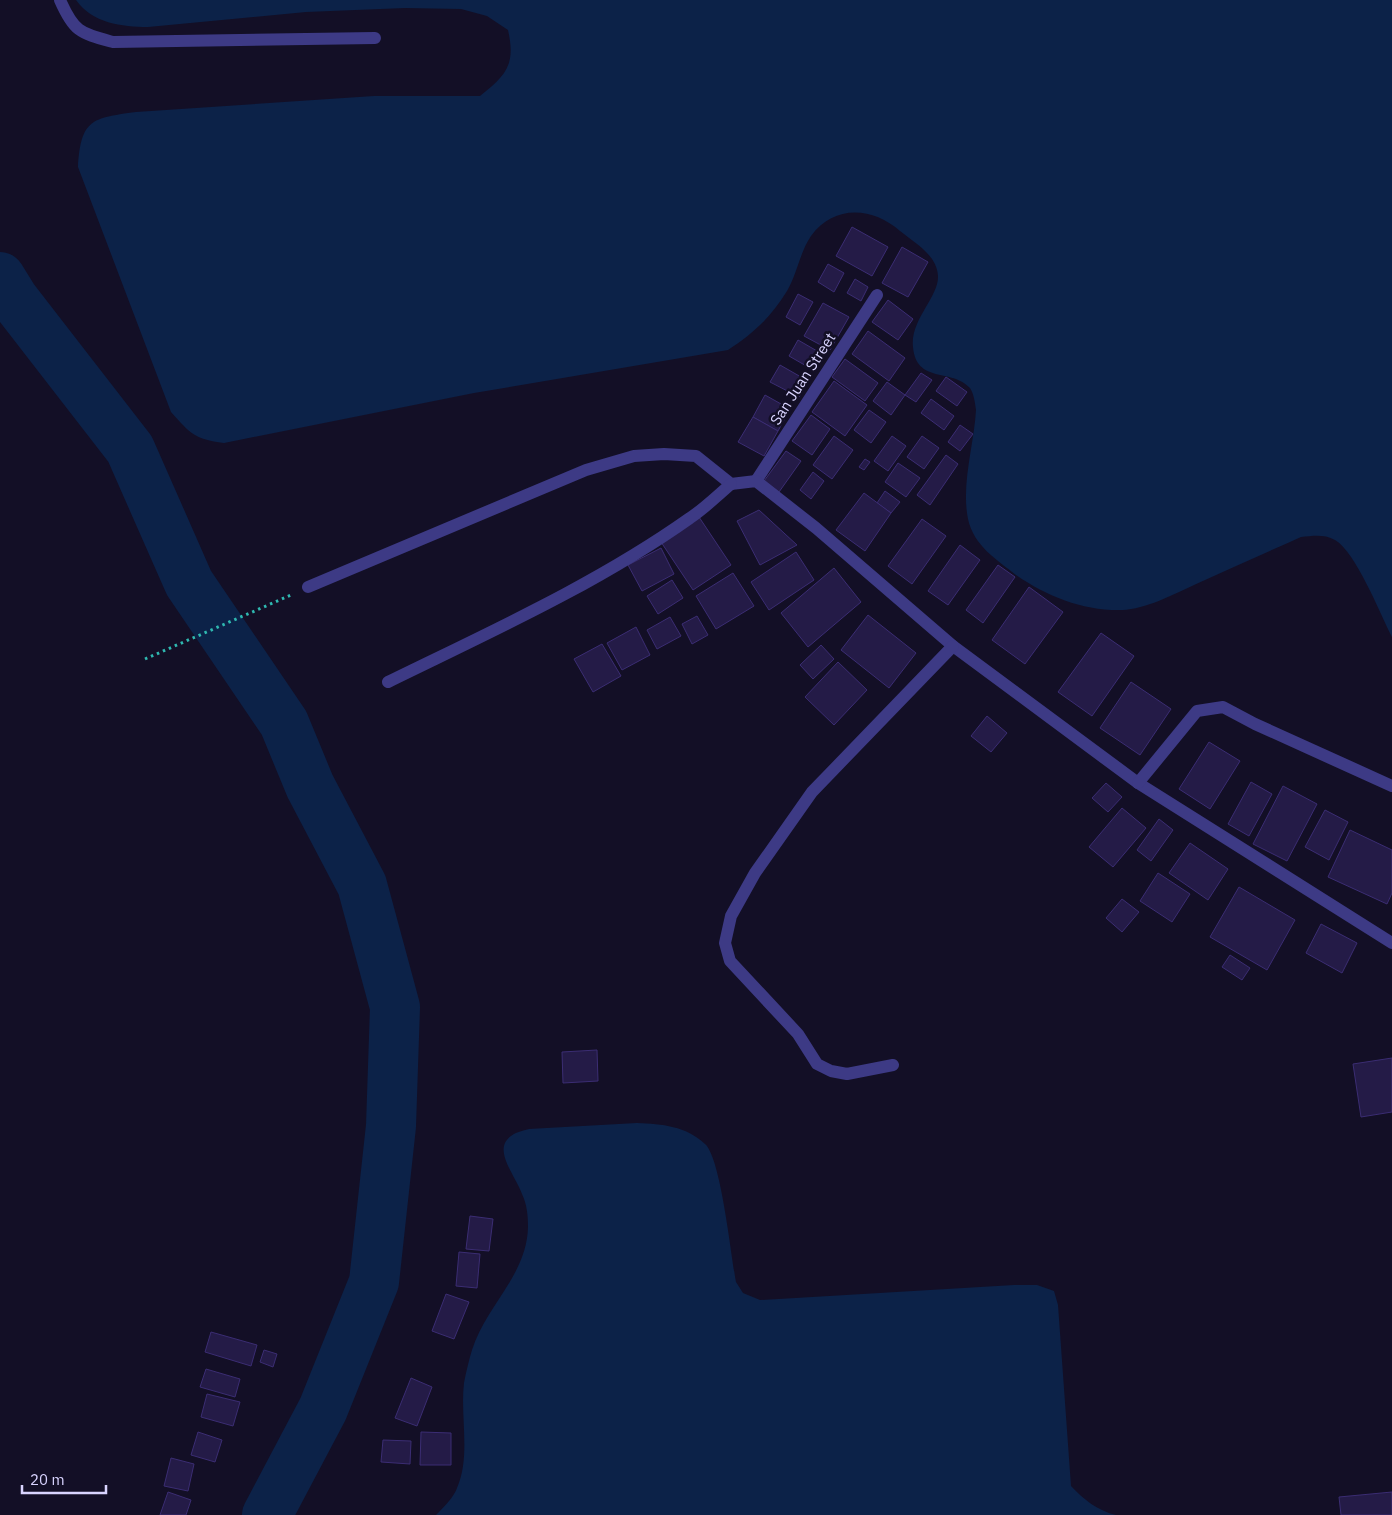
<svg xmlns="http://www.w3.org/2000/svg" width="1392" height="1515" viewBox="0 0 1392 1515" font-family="'IBM Plex Sans',sans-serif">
  <rect width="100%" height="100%" fill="#130f26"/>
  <g fill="#0c2248">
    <path d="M76,0H1392V637C1380,614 1356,552 1335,540C1324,534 1313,536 1301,537C1265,553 1229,569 1194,585C1172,595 1146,609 1122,610C1084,611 1048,597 1016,575C996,559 974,546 968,519C961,484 974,445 976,410C975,403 974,394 970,388C952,368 916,384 913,347C910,320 939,297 938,276C937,255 915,243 900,231C873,207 834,204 811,236C800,252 797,274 787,291C771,317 753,334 728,350L474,393L224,443C194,439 191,434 171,412L78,167C81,119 92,118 136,112L374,96H480C506,75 516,65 508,30L487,16L461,9L405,8L306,12L148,27C122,27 92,23 76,0Z"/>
    <path d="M637,1123C662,1124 686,1126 705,1144C721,1158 731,1256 736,1282L743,1293L760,1300L1014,1285H1037L1054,1291L1058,1305L1071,1486C1083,1499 1098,1511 1116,1515H436C443,1508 454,1497 457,1488C471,1456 460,1417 464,1383C466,1372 469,1360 472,1350C486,1306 527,1275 528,1227C528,1215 527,1205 522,1194C513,1170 482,1139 529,1129Z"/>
  </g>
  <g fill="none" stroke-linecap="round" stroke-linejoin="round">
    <polyline stroke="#0c2248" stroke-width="50" points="0,277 13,298 130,449 189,583 284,723 310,786 362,885 395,1007 391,1126 374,1282 323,1409 267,1515"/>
  </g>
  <g fill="#241b47" stroke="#3b2d73">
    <polygon points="852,227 888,247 872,276 836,256"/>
    <polygon points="902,247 928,262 908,297 882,283"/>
    <polygon points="828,264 844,273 834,292 818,282"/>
    <polygon points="855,279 868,287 861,301 847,293"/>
    <polygon points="798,294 813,302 800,325 786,317"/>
    <polygon points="888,300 913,319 898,340 872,322"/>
    <polygon points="823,303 849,317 830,350 804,336"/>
    <polygon points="868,331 905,358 889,381 852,354"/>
    <polygon points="798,340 824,355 815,371 789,356"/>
    <polygon points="845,359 878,383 865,401 832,377"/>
    <polygon points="780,365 808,381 799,397 770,382"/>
    <polygon points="921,373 932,380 916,402 905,395"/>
    <polygon points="946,377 967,392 957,406 936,391"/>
    <polygon points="834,381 867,405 845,436 812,412"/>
    <polygon points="887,382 905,395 891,415 873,401"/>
    <polygon points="765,395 790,409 778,431 753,417"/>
    <polygon points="931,399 954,416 944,430 921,413"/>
    <polygon points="869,410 886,422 871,443 854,430"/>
    <polygon points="811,415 830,429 812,455 792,441"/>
    <polygon points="753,417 778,431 764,456 738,442"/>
    <polygon points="960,425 973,434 960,451 948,442"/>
    <polygon points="834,436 853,450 832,479 813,465"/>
    <polygon points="892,436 906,446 888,471 874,461"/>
    <polygon points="922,436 939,448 924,469 907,457"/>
    <polygon points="786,451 801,461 779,492 764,481"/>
    <polygon points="946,455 958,464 930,505 917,495"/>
    <polygon points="865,459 870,462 864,470 859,467"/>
    <polygon points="898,463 920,478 906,497 885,482"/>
    <polygon points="813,472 824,481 811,499 800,490"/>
    <polygon points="885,491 900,502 891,513 877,503"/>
    <polygon points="864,493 891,513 865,551 836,530"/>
    <polygon points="759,510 797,545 760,565 737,521"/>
    <polygon points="699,517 731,565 693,590 661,542"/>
    <polygon points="922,519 946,536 912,584 888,566"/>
    <polygon points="960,545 980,560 948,605 928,591"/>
    <polygon points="661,548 674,574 642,591 628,565"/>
    <polygon points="796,552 814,580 769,610 751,582"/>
    <polygon points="998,565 1015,577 983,623 966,610"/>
    <polygon points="834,568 861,602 808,647 781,613"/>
    <polygon points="733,573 754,606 716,629 696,596"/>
    <polygon points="672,580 683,598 658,614 647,596"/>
    <polygon points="1029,587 1063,612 1025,664 992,640"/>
    <polygon points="868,615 916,653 889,688 841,650"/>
    <polygon points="697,616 708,635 692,644 682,624"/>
    <polygon points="670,617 681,636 657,649 647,630"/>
    <polygon points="636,627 650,655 622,670 607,643"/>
    <polygon points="1101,633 1134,656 1092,716 1058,692"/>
    <polygon points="602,644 621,676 593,692 574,659"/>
    <polygon points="821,645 834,659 813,679 800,665"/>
    <polygon points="838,662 867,690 834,725 805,697"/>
    <polygon points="1131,682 1171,709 1140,755 1100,728"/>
    <polygon points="987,716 1007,733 991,752 971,736"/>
    <polygon points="1209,742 1240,761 1210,809 1179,789"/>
    <polygon points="1251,782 1272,794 1249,836 1228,824"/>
    <polygon points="1106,783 1122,797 1108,812 1092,798"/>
    <polygon points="1283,786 1317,804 1287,861 1253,844"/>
    <polygon points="1122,808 1146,828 1113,867 1089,847"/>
    <polygon points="1325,810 1348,822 1329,860 1305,847"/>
    <polygon points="1159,819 1173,830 1151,861 1137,850"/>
    <polygon points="1350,830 1392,850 1392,893 1387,904 1328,877"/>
    <polygon points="1190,843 1228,869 1208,900 1169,873"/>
    <polygon points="1158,873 1190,894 1172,922 1140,901"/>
    <polygon points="1239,887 1295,920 1267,970 1210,937"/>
    <polygon points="1122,899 1139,912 1122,932 1106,918"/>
    <polygon points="1321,924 1357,943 1342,973 1306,953"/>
    <polygon points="1230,955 1250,968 1242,980 1222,967"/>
    <polygon points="597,1050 598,1081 563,1083 562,1052"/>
    <polygon points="1392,1058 1392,1112 1361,1117 1353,1064"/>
    <polygon points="470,1216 493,1219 489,1251 466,1249"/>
    <polygon points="459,1252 480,1254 477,1288 456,1286"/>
    <polygon points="446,1294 469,1302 454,1339 432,1331"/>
    <polygon points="211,1332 257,1345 251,1366 205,1352"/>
    <polygon points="264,1350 277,1354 273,1367 260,1362"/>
    <polygon points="206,1369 240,1379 235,1397 200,1387"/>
    <polygon points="411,1378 432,1387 417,1426 395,1418"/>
    <polygon points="207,1394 240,1402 233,1426 201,1417"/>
    <polygon points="198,1432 222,1440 215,1462 191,1455"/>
    <polygon points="421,1432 451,1433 451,1465 420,1465"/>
    <polygon points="383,1440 411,1441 410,1464 381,1462"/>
    <polygon points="171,1458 194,1464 188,1491 164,1486"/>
    <polygon points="168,1492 191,1500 186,1515 160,1515"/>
    <polygon points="1392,1492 1392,1515 1341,1515 1339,1497"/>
  </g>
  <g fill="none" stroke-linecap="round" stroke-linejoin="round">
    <polyline stroke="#2fb8b0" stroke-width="3" stroke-dasharray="2.5 4" stroke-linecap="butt" points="145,659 291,595"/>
    <g stroke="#3d3a85" stroke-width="12">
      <path d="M60,0C74,32 80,33 113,42L375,38"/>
      <polyline points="756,481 877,295"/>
      <polyline points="308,587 586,470 634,456 664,454 696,456 731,484 756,481 816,528 953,646 1138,783 1392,943"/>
      <path d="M388,682C490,632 597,584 690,518C705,508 718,495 731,484"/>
      <polyline points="1138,783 1197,711 1223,707 1255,724 1392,786"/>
      <polyline points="893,1065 847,1074 831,1071 817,1064 798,1034 730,961 725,943 731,916 755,873 812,792 953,646"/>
    </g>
  </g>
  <g text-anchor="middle" stroke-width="5" stroke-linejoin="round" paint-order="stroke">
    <g font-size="15" fill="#d9d4ff" stroke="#130f26">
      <text transform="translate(803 379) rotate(-57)" y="5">San Juan Street</text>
    </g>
  </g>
  <path d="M22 1485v8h84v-8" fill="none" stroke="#d9d4ff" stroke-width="2.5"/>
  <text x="30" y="1485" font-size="15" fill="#d9d4ff" stroke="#130f26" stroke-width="4" paint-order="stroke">20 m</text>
</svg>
